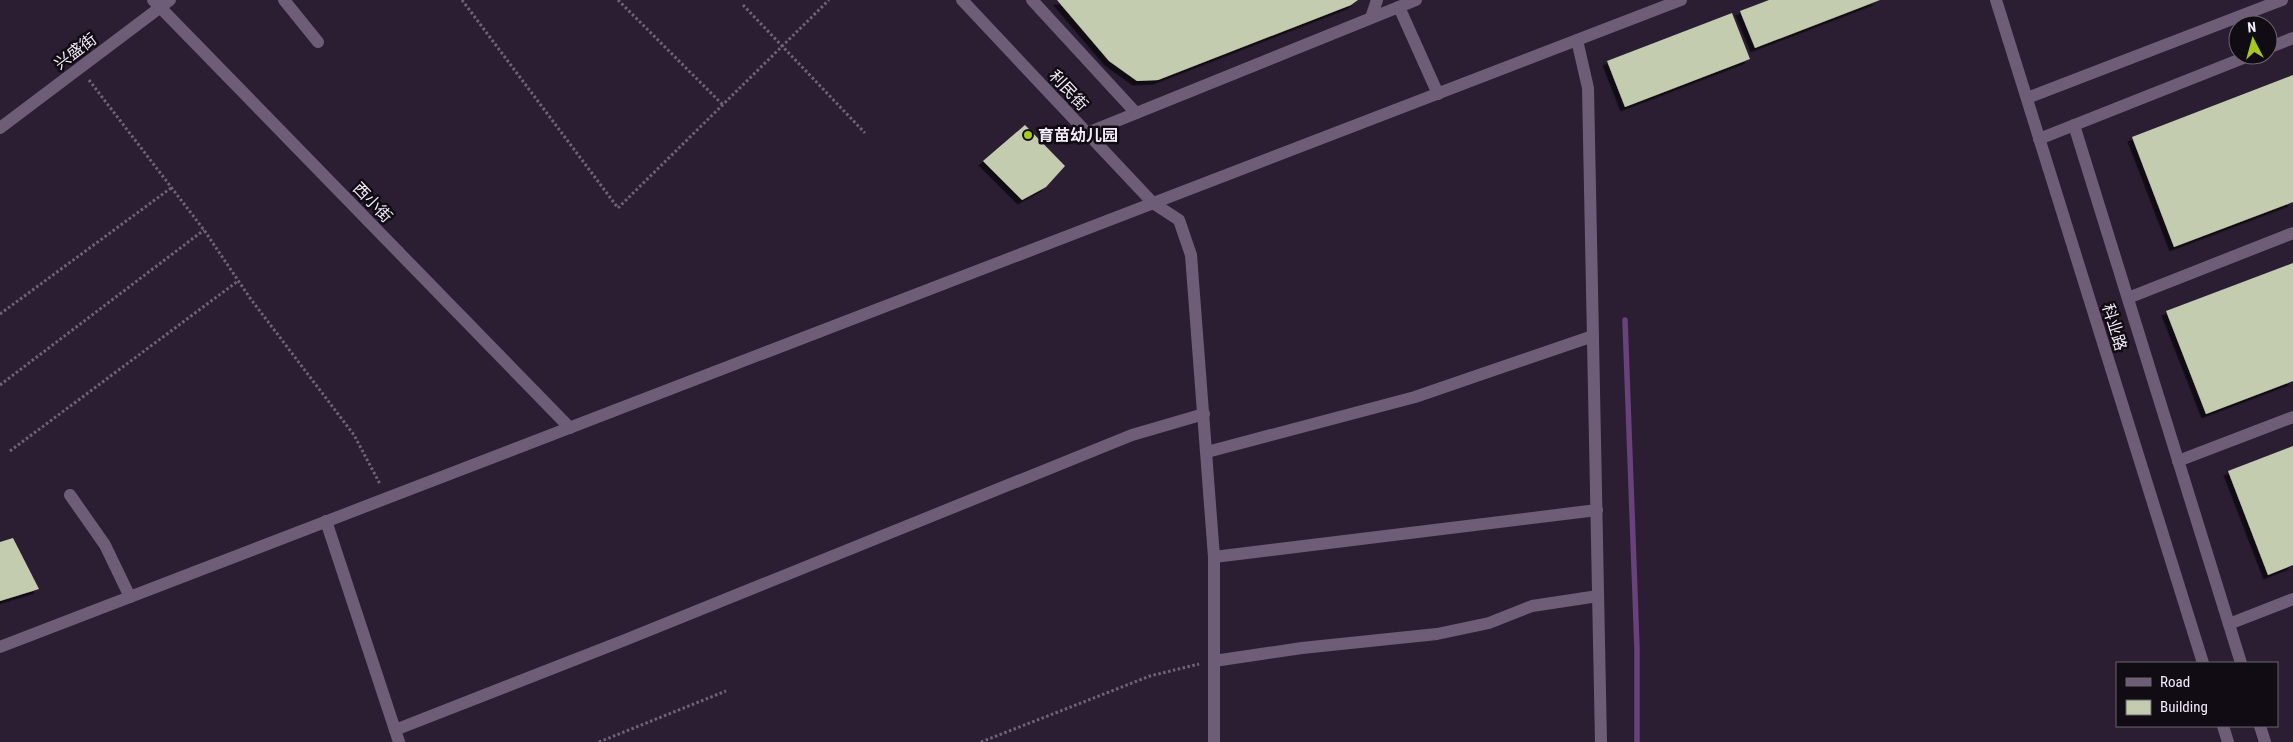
<svg xmlns="http://www.w3.org/2000/svg" width="2293" height="742" viewBox="0 0 2293 742" font-family="'Roboto Condensed','Noto Sans SC',sans-serif">
  <defs>
    <filter id="shadow"><feDropShadow dx="-4.5" dy="4.5" stdDeviation="0" flood-color="#0009"/></filter>
  </defs>
  <rect width="100%" height="100%" fill="#2b1e32"/>
  <g fill="none" stroke-linecap="round" stroke-linejoin="round">
    <polyline stroke="#69427b" stroke-width="5.5" points="1625,320 1637,649 1637,742"/>
  </g>
  <g fill="#c3ccaf" filter="url(#shadow)">
    <polygon points="1057,0 1358,0 1351,5 1158,80 1137,81 1109,61"/>
    <polygon points="1769,0 1880,0 1755,48 1740,11"/>
    <polygon points="1732,13 1750,59 1625,107 1607,61"/>
    <polygon points="2293,75 2293,202 2174,247 2132,137"/>
    <polygon points="1025,125 1065,166 1046,187 1022,200 983,161"/>
    <polygon points="2293,263 2293,381 2206,414 2166,311"/>
    <polygon points="2293,446 2293,565 2268,575 2228,471"/>
    <polygon points="13,538 39,589 0,601 0,542"/>
  </g>
  <g fill="none" stroke-linecap="round" stroke-linejoin="round">
    <g stroke="#6f6476" stroke-width="3" stroke-dasharray="2.5 2.5" stroke-linecap="butt">
      <polyline points="462,0 618,208 829,0"/>
      <polyline points="618,0 723,105"/>
      <polyline points="743,5 865,133"/>
      <polyline points="89,80 204,230 250,298 354,435 380,484"/>
      <polyline points="0,314 171,188"/>
      <polyline points="0,385 204,230"/>
      <polyline points="10,451 238,281"/>
      <polyline points="599,742 726,691"/>
      <polyline points="981,742 1150,676 1199,664"/>
    </g>
    <g stroke="#6e5d77" stroke-width="12">
      <polyline points="153,0 570,428"/>
      <polyline points="284,0 318,42"/>
      <polyline points="962,0 1153,203 1179,220 1191,255 1214,557 1214,742"/>
      <polyline points="1032,0 1136,113"/>
      <polyline points="1996,0 2203,663"/>
      <polyline points="1399,7 1438,94"/>
      <polyline points="1371,18 1377,0"/>
      <polyline points="1577,40 1588,88 1601,742"/>
      <polyline points="2268,48 2293,38"/>
      <polyline points="2027,98 2282,0"/>
      <polyline points="2074,125 2241,663"/>
      <polyline points="0,128 170,0"/>
      <polyline points="1087,133 1416,0"/>
      <polyline points="2039,139 2251,55"/>
      <polyline points="2128,298 2293,233"/>
      <polyline points="1207,452 1415,397 1593,336"/>
      <polyline points="2178,461 2293,417"/>
      <polyline points="70,495 105,545 130,597"/>
      <polyline points="326,521 399,742"/>
      <polyline points="1214,557 1597,510"/>
      <polyline points="2229,624 2293,599"/>
      <polyline points="0,647 1681,0"/>
      <polyline points="1214,661 1302,648 1437,634 1489,623 1532,606 1598,596"/>
      <polyline points="2223,726 2228,742"/>
      <polyline points="2260,726 2265,742"/>
      <polyline points="395,730 625,640 1132,435 1204,414"/>
    </g>
  </g>
  <circle fill="#a5c823" stroke="#110b13" stroke-width="2" cx="1028" cy="135" r="5"/>
  <g text-anchor="middle" stroke-width="5" stroke-linejoin="round" paint-order="stroke">
    <g font-size="16" fill="#f3ebf8" stroke="#110b13">
      <text transform="translate(75 51) rotate(-37)" y="6">兴盛街</text>
      <text transform="translate(1069 90) rotate(47)" y="6">利民街</text>
      <text transform="translate(373 202) rotate(46)" y="6">西小街</text>
      <text transform="translate(2115 327) rotate(73)" y="6">科业路</text>
    </g>
    <g font-size="16" font-weight="bold" fill="#f3ebf8" stroke="#110b13" text-anchor="start">
      <text x="1038" y="141">育苗幼儿园</text>
    </g>
  </g>
  <rect x="2116" y="662" width="162" height="65" fill="#110b13" stroke="#6b656f"/>
  <rect x="2126" y="678" width="25" height="8" fill="#6e5d77" stroke="#6b656f"/>
  <text x="2160" y="687" font-size="15" fill="#f3ebf8">Road</text>
  <rect x="2126" y="700" width="25" height="15" fill="#c3ccaf" stroke="#6b656f"/>
  <text x="2160" y="712" font-size="15" fill="#f3ebf8">Building</text>
  <g transform="translate(2253 40) rotate(354)"><circle r="24" fill="#110b13" stroke="#6b656f"/>
  <path d="M0-4L9 19L0 12L-9 19Z" fill="#a5c823"/>
  <text y="-8" font-size="14" font-weight="bold" text-anchor="middle" fill="#f3ebf8">N</text>
  </g>
</svg>
